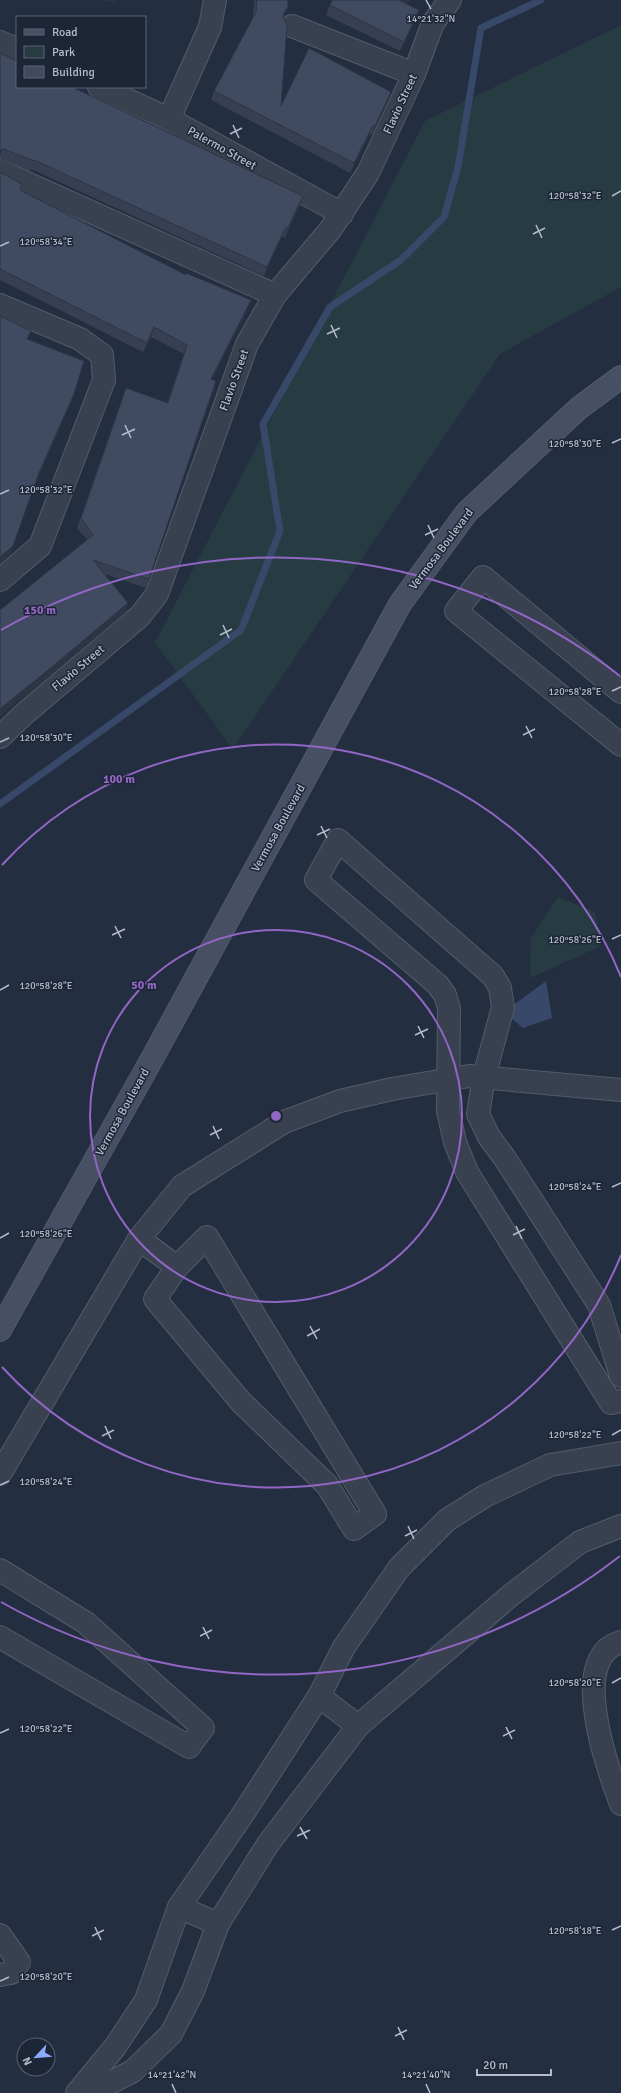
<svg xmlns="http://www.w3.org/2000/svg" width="621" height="2093" viewBox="0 0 621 2093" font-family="Signika,sans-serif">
  <rect width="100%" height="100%" fill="#242e41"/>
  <g fill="#263c42">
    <polygon points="621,25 621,287 500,354 233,749 155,643 425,121"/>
    <polygon points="558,897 595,912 601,946 530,978 531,938"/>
  </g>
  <polygon fill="#384869" points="546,981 552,1018 523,1028 504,1012"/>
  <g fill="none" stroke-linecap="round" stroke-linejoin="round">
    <polyline stroke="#384869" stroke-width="7" points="0,804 241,630 280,531 263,424 330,307 401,260 444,217 458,167 481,28 541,0"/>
    <g stroke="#535c6b" stroke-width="24">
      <g id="street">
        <polyline points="292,26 414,74"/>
        <polyline points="0,42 17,49"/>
        <polyline points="99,87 169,119 342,214"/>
        <polyline points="169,119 210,27 215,0"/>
        <polyline points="0,171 275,295"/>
        <polyline points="0,305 80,339 102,355 104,380 40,546 0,580"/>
        <polyline points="621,692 483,577 456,611 621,745"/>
        <polyline points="0,737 23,715 140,616 157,594 247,344 275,295 330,230 368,173 414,74 433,23 450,0"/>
        <polygon points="207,1237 375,1514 354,1529 327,1485 241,1402 155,1299 177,1267"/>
        <polyline points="139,1239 177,1267"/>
        <polyline points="621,1376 599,1305 504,1157 489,1137 478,1114 484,1077 503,1007 500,988 493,976 338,840 316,880 438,985 445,995 449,1008 448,1111 455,1142 467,1172 611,1403 621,1401"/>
        <polyline points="0,1474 139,1239 182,1186 284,1122 340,1101 392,1089 469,1076 621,1090"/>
        <polyline points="0,1570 86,1623 203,1728 189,1747 0,1637"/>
        <path d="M621,1642C567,1656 608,1770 621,1804"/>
        <polyline points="319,1696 358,1726"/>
        <polyline points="179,1907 218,1924"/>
        <polyline points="0,1935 19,1962 11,1973 0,1975"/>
        <polyline points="77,2093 115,2047 146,2000 179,1907 241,1817 319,1696 344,1647 399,1568 447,1520 485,1496 550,1465 621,1453"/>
        <polyline points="91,2093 133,2071 171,2034 193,1991 218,1924 268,1844 358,1726 511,1595 580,1542 621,1526"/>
      </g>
    </g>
    <g stroke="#535c6b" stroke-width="24">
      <polyline id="secondary" points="0,1330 153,1057 400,604 467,512 579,408 621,377"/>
    </g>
    <use href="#street" stroke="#394151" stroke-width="22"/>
    <use href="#secondary" stroke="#464f64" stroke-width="22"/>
  </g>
  <g fill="#374053">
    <polygon points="254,0 288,0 285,16 283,18 281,106 388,101 372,135 370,134 350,173 211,100 214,91 253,18"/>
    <polygon points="332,0 411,0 406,3 416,19 400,51 326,15"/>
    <polygon points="0,53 300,205 285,238 282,236 264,276 31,169 30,171 0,159"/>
    <polygon points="0,172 20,190 247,310 212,379 146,588 105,574 128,603 125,613 44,681 87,540 77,528 126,388 167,403 184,354 151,337 143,352 0,280"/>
  </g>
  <g fill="#2d3444">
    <polygon points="98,0 116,0 115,2"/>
    <polygon points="398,0 411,0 395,9"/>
    <polygon points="288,7 285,16 281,21 284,12"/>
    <polygon points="419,10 416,19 400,51 404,42"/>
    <polygon points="391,92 388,101 372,135 375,126"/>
    <polygon points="373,125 370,134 350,173 354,163"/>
    <polygon points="3,149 0,156 0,150"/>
    <polygon points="303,196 300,205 285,238 288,228"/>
    <polygon points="286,227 282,236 264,276 267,267"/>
    <polygon points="251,300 247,310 207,388 211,379"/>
    <polygon points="154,327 151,337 143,352 147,343"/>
    <polygon points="74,394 71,403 36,483 39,473"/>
    <polygon points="13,546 10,555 0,564 0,557"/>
    <polygon points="128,603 125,613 44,681 0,716 0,709"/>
  </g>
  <g fill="#404b61" stroke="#2d3444">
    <polygon points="257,0 288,0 288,7 284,12 283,18 287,25 281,106 309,48 391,92 375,126 373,125 354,163 214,91 256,12"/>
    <polygon points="332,0 399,0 419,10 404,42 330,5"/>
    <polygon points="0,53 17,61 17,87 72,87 303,196 288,228 286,227 267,267 34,160 34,161 3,149 0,150"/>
    <polygon points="0,172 22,184 20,190 186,275 186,273 251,300 211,379 216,381 149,579 93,560 128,603 47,671 0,709 0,610 93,535 81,518 126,388 168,403 187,345 154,327 147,343 0,269"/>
    <polygon points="0,316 31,331 27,339 84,361 74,394 39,473 13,546 0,557"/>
  </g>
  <path fill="none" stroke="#b5bccb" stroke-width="1.5" d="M426,0L431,9M233,125L239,138M230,134L242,128M612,196L621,191M536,225L542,238M533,234L545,228M0,246L9,242M331,325L337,338M327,334L340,328M125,425L131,438M122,435L135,429M612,443L621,439M0,494L9,490M428,525L434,538M425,535L438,529M223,625L229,638M220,635L232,629M612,691L621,687M526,726L532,738M523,735L535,729M0,742L9,738M321,826L327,838M317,835L330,829M115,926L121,938M112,935L125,929M612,939L621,935M0,990L9,985M418,1026L424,1038M415,1035L428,1029M213,1126L219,1139M210,1135L222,1129M612,1187L621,1183M516,1226L522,1239M513,1235L525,1229M0,1238L9,1233M310,1326L317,1339M307,1336L320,1329M105,1426L111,1439M612,1435L621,1430M102,1436L114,1430M0,1485L9,1481M408,1526L414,1539M405,1536L417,1530M203,1627L209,1639M200,1636L212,1630M612,1683L621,1678M506,1727L512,1739M0,1733L9,1729M503,1736L515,1730M300,1827L307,1839M297,1836L310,1830M95,1927L101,1940M612,1930L621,1926M92,1936L104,1930M0,1981L9,1977M398,2027L404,2040M395,2036L407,2030M172,2084L176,2093M426,2084L430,2093"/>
  <g fill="none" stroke="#9266c4" stroke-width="2">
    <circle cx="276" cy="1116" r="186"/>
    <path d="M621 1255A372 372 0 0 1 2 1367M2 865A372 372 0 0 1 621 977"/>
    <path d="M620 1556A558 558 0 0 1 1 1602M1 630A558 558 0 0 1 620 676"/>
  </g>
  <g text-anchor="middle" stroke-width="3" stroke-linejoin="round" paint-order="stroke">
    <g font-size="12" fill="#b5bccb" stroke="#1d2636">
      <text transform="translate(400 104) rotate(-65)" y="4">Flavio Street</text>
      <text transform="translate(222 148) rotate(29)" y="4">Palermo Street</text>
      <text transform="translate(234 380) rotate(-70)" y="4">Flavio Street</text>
      <text transform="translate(441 549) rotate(-53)" y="4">Vermosa Boulevard</text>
      <text transform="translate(78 668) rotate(-40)" y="4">Flavio Street</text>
      <text transform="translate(278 828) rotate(-61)" y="4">Vermosa Boulevard</text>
      <text transform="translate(122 1112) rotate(-61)" y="4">Vermosa Boulevard</text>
    </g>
  </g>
  <g font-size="10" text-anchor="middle" fill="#b5bccb" stroke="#1d2636" stroke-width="3" stroke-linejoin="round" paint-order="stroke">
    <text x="431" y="22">14°21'32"N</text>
    <text x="575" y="199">120°58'32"E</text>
    <text x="46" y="245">120°58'34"E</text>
    <text x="575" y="447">120°58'30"E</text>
    <text x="46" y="493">120°58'32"E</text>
    <text x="575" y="695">120°58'28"E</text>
    <text x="46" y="741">120°58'30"E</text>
    <text x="575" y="943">120°58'26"E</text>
    <text x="46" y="989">120°58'28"E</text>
    <text x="575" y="1190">120°58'24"E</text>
    <text x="46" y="1237">120°58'26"E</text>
    <text x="575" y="1438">120°58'22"E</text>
    <text x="46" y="1485">120°58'24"E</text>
    <text x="575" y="1686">120°58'20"E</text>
    <text x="46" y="1732">120°58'22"E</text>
    <text x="575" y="1934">120°58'18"E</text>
    <text x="46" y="1980">120°58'20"E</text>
    <text x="172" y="2078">14°21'42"N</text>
    <text x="426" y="2078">14°21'40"N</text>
  </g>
  <circle cx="276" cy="1116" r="6" fill="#9266c4" stroke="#1d2636" stroke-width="2"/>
  <g font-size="12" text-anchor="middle" font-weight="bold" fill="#9266c4" stroke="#1d2636" stroke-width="3" stroke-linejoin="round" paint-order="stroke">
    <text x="40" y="614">150 m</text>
    <text x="119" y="783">100 m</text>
    <text x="144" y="989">50 m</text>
  </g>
  <rect x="16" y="16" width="130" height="72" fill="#1d2636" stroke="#5a6272"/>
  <rect x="24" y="29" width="20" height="6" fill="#464f64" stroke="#5a6272"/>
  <text x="52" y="36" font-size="12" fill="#b5bccb">Road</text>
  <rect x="24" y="46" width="20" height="12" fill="#263c42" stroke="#5a6272"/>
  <text x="52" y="56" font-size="12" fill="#b5bccb">Park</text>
  <rect x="24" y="66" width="20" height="12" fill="#404b61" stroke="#5a6272"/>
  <text x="52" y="76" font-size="12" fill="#b5bccb">Building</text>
  <g transform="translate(36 2057) rotate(244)"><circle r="19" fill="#1d2636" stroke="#5a6272"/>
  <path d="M0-3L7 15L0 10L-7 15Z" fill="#89acfc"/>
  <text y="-6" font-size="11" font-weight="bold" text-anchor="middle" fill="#b5bccb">N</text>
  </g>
  <path d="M477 2069v6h74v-6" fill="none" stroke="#b5bccb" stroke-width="2"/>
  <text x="483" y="2069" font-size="12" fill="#b5bccb" stroke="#1d2636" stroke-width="3" paint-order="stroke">20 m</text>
</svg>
